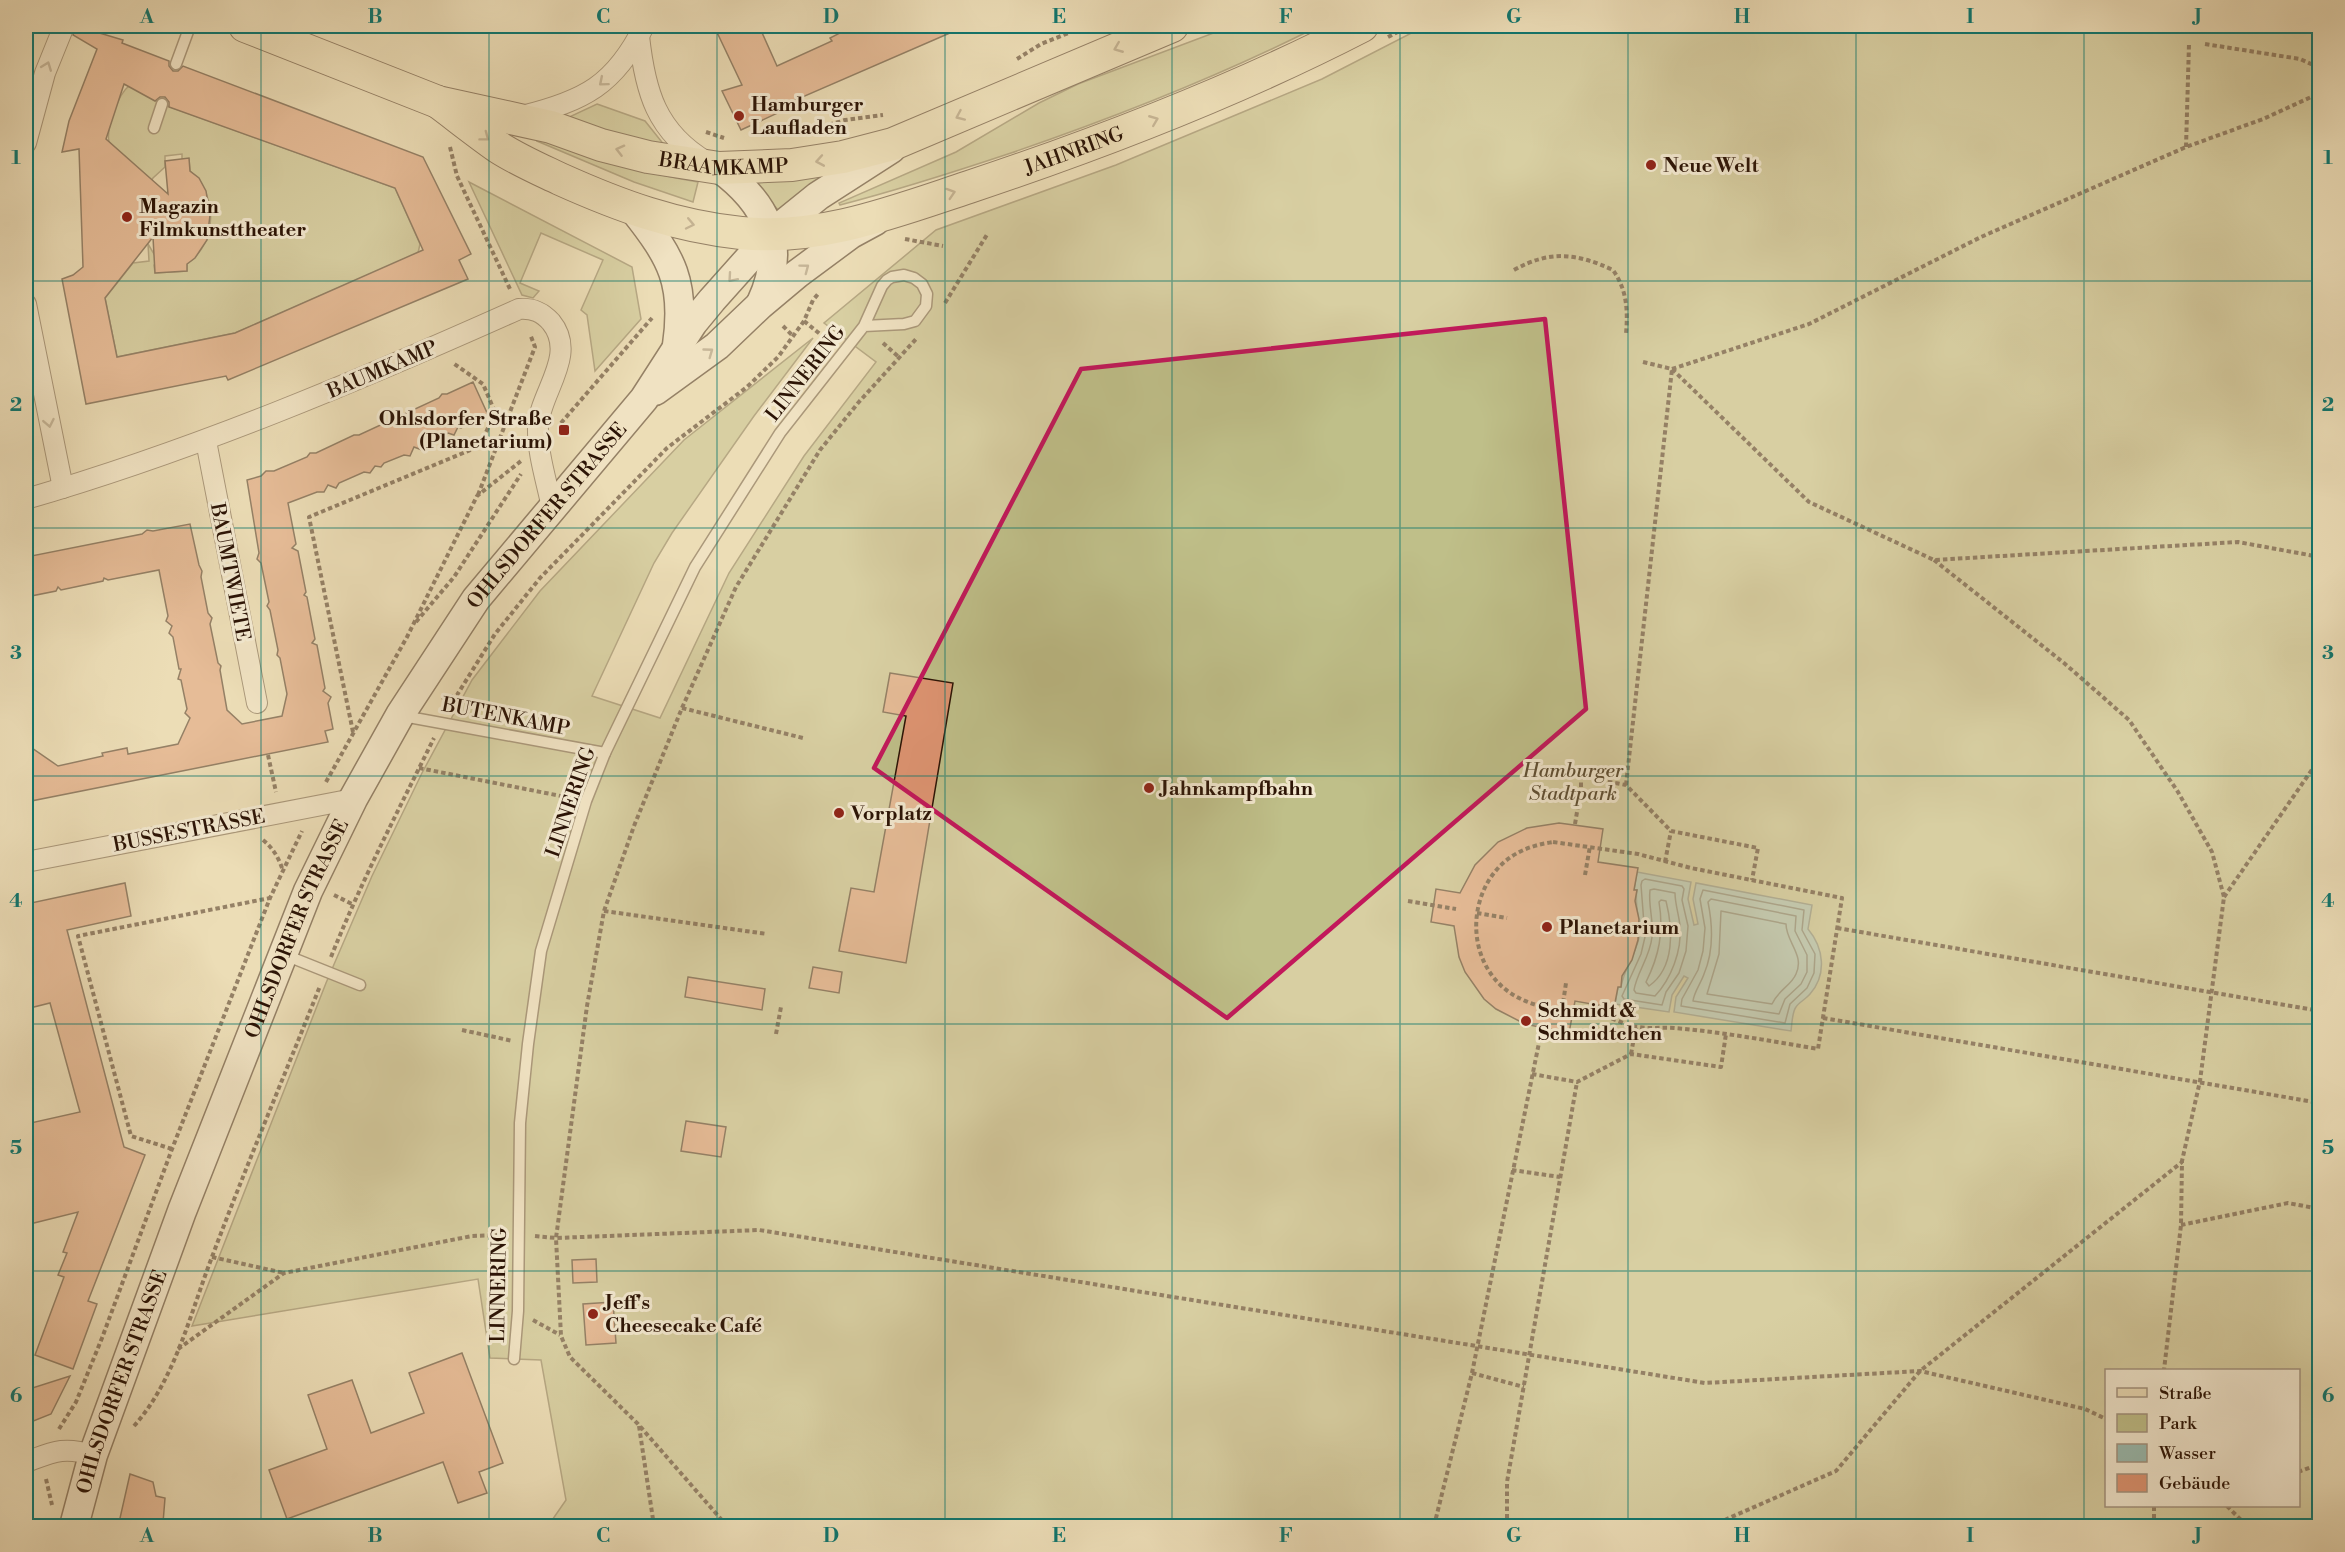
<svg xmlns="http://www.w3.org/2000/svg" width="2345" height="1552" viewBox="0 0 2345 1552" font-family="'Libre Bodoni',serif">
  <rect width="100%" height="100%" fill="#ecddb7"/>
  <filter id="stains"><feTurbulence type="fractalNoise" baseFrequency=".00333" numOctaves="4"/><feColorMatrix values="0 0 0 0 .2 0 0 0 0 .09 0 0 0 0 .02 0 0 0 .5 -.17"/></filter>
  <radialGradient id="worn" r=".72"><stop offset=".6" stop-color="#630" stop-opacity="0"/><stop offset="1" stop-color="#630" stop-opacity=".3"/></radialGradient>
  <g fill="#bfbf89" stroke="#756947" stroke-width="1.5" fill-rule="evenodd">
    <path d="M1232,26H1319C1220,76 1116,117 1011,153C954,172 898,190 840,205L839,203L956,152L1039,103L1078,84Z"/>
    <path d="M1425,26H2319V1526H548L566,1500L541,1360L490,1358L478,1279L192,1326L326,983L372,876L422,773L472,680L540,591L684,440L813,338L754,416L672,533L654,563L592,696L660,718L729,573L804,456L876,362L824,323L936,230L1116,165L1322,79ZM2106,1370H2298V1506H2106Z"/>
    <path d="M129,86L162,104L395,188L420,244L418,253L235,333L117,357L105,298L133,263L149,261L148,244L160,264L154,265L155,273L187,271V264C218,242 218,195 190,171L189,159H182V154L165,156V167L153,178L148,186L109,142C106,129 118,94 129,86Z"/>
    <polygon points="597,104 645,121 665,146 655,146 567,118"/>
    <path d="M539,137C591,156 642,173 698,182L693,202L634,182L537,141Z"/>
    <polygon points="835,170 780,212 754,183 775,181"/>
    <polygon points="469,182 632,267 641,319 595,371 587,315 581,310 603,260 541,233 520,283 539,291 533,298 522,295"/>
  </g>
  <path fill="#99bbb0" stroke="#6d786c" stroke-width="1.5" d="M1637,872L1691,882L1688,899L1694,925L1698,924L1693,899L1696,883L1812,905L1808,929C1824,948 1827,975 1810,994C1806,999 1798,1003 1796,1007C1792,1012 1792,1024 1791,1031L1674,1012L1676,997L1688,978L1684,976L1672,995L1669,1012L1615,1004L1618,987H1621C1624,969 1635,955 1639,938C1641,921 1634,906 1637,890H1634Z"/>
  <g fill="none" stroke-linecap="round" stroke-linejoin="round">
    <g stroke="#62675a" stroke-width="1.5">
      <polygon points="1645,879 1682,886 1684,889 1682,900 1688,926 1686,951 1679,973 1666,992 1662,1005 1624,999 1622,996 1641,954 1645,937 1641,885 1642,881"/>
      <path d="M1654,889L1675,893C1675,904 1679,915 1680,926C1682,951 1671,979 1655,996L1636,993L1634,990C1637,972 1650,957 1652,937C1654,921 1648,906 1650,890Z"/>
      <polygon points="1703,890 1804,910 1802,930 1815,954 1814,973 1807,988 1790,1004 1785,1023 1681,1006 1682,999 1698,970 1703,951 1705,928 1700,899"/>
      <path d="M1711,899L1796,916L1795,931L1807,955V972L1801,984L1785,999L1779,1014L1693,1001C1694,992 1701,983 1704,974C1714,951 1713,927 1708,902Z"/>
      <path d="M1661,900L1666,901C1673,929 1675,968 1649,986L1646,982C1659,956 1664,932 1659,902Z"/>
      <path d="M1721,911L1786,924C1786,942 1805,955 1796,974C1791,986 1779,989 1772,1004L1707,994L1719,954Z"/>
    </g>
  </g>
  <g fill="#de9472" stroke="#2b1305" stroke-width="1.5" fill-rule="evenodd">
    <path d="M76,26L123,40L122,43L169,61V66L173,71H178L183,66L423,157L471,254L459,260L468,279L228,380L226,376L86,404L62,279L73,275L83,267L79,149L62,152L69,121L97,49L73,35ZM124,84L155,101L160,97H165L169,102V107L395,188L423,250L235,333L117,357L105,298L153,237L155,273L187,271V264L195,258L207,240L210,215L206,191L199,178L190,171L189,158L165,161L168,194L106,139Z"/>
    <polygon points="714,26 759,26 777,66 832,41 830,38 842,32 839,26 966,26 793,101 795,105 741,130 722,91 742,85"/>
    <polygon points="473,382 488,415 461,428 458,427 454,435 448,433 425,445 422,450 414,447 410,456 404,455 384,463 381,467 375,466 370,473 364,472 339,483 336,488 328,485 324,492 317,492 288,503 296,544 292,548 298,551 306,592 304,595 307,597 315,639 312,643 317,645 325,688 323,691 331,697 328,703 333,729 325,731 328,742 26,802 26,744 58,766 103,756 102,753 127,748 128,754 178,744 190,718 185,713 187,709 181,680 178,679 181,669 179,669 173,637 169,633 172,626 166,621 168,616 159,570 108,580 104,578 103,581 61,590 58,587 56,591 26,597 26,557 142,534 147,530 153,531 190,524 199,565 202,571 201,577 208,613 212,618 210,624 218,663 221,666 220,670 227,710 242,724 282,716 287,694 280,658 277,655 278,650 270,610 267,606 269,602 261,563 257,559 259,553 247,480 261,476 266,471 274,471 307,457 310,453 316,453 354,435 359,435 439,398 442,394 447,394"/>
    <polygon points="890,673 953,683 906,963 839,951 851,888 874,892 906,716 883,712"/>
    <polygon points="1559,823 1603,829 1598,862 1638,868 1634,890 1637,890 1635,901 1639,919 1638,940 1632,960 1622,976 1621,987 1618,987 1614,1008 1575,1001 1569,1033 1525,1024 1496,1009 1484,999 1465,972 1459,957 1454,926 1431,922 1436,889 1460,893 1475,865 1498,842 1527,828"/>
    <polygon points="125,883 131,916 67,930 124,1147 145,1155 88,1301 97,1304 73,1369 35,1355 64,1277 58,1275 67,1253 63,1252 78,1212 26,1225 26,1124 80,1112 50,1003 26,1009 26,904"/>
    <polygon points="813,967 842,972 839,993 809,988"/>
    <polygon points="688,977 765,989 762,1010 685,997"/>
    <polygon points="686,1121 726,1127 721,1157 681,1151"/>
    <polygon points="596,1259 597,1282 573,1283 572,1260"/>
    <polygon points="613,1302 616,1343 586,1345 583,1304"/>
    <polygon points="462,1353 503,1463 479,1472 487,1493 458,1503 443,1462 287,1519 269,1470 327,1449 308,1395 352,1380 371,1433 424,1413 409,1373"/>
    <polygon points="70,1376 51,1414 26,1424 26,1390"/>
    <polygon points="130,1474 153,1482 156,1496 165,1498 163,1523 158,1524 157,1527 118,1527"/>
  </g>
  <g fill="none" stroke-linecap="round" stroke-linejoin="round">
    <g stroke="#5b4632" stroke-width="13">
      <g id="lane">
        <polyline points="176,64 190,26"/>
        <polyline points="154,128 162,104"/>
        <polyline points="403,716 605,753"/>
        <polyline points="285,955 360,985"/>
        <polyline points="514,1359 518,1311 520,1123 528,1044 541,951 586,801 605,753 695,567 780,433 864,326 882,286 887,280 892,277 904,275 914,278 922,284 927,294 926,306 915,321 904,324 864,326"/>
      </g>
    </g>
    <g stroke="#5b4632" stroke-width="22">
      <g id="street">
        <path d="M639,36C645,91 656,132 707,162"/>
        <path d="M522,116C584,101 615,85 644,26"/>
        <polyline points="26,143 45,73 64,26"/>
        <polyline points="26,304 63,488"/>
        <polyline points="206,441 257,703"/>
        <path d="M26,499C195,450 358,381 519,309C533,308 542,312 551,322C578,355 540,392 538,426C537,453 547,482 552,508"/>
        <polyline points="26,862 353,799"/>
        <path d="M26,1462C53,1452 63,1446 93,1455"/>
      </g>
    </g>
    <g stroke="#2b1305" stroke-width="31">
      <g id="secondary">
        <path d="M719,168C767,203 788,246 761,303"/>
        <path d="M634,210C672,258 686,283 677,345"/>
        <polyline points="655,391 717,346 760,305 797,274 851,234 875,221"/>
        <path id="s1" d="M74,1526L93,1455L182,1211L308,891L353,799L400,715L476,599L644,399L693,323L712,300L771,234L818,196L891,149"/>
      </g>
    </g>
    <g stroke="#2b1305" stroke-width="34">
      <g id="primary">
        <path id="s2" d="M245,26L438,102L551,127L601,145L648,157L719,168L792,165L843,157L893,144L1172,26"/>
        <path id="s3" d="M438,102C458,117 478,133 498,147C518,160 539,169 560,179C620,206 675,226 741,233C820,241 896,211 969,187C1104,142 1236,91 1362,26"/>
      </g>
    </g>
    <g stroke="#2b1305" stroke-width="4" stroke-dasharray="4.5 3" stroke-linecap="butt">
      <polyline points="1388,37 1409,26"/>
      <polyline points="2205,44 2300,59 2320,68"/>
      <polyline points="1017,59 1041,44 1086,26"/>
      <polyline points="706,132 724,138"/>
      <polyline points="800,133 845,120 883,115"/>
      <polyline points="450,147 457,176 510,289"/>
      <polyline points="2186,147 2189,44"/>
      <polyline points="905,239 943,246"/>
      <path d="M1514,270C1550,250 1576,253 1613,270C1627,290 1628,310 1626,334"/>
      <polyline points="945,303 988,233"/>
      <polyline points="804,321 831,343"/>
      <polyline points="783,326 793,336"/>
      <polyline points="883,343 900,358"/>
      <polyline points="1643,362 1672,369 1809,502 1934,560 2238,542 2320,557"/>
      <polyline points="1672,369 1809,324 1981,237 2186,147 2263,119 2320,93"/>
      <polyline points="561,423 652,318"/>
      <polyline points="478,495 535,347 530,334"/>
      <polyline points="1934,560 2064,663 2129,720 2178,792 2212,852 2224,897 2200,1081 2182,1161 2181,1225 2164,1370"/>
      <polyline points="416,622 454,577 521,474"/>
      <polyline points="442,700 457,695 495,634 540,578 667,448 747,387 778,357 804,321 813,300 818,294"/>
      <polyline points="682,708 803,738"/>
      <polyline points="353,732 309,517 480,446 495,412 483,384 453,363"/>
      <polyline points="268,755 276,792"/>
      <polyline points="419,768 571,798"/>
      <polyline points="1581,769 1599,780 1626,785 1671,831 1758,848 1752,880"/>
      <polyline points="326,782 407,637 477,496 521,461"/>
      <polyline points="1626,785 1672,369"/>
      <polyline points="1575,824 1581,788 1581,769"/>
      <path d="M263,840C273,848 279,858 283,871"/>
      <path d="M1553,842L1638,854L1691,868L1842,898L1818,1049C1770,1041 1723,1032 1674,1028C1662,1027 1650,1029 1638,1027C1627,1026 1618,1020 1607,1017C1578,1011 1546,1012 1519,998C1469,973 1463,904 1500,866C1515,851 1533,845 1553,842Z"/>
      <polyline points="1665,862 1671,831"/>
      <polyline points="1585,875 1590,846"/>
      <polyline points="334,895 352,904"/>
      <polyline points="2224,897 2320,758"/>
      <polyline points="1408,901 1456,909"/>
      <polyline points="604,911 767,934"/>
      <polyline points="1477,913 1507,918"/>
      <polyline points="1837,928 2320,1011"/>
      <path d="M331,957C361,882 398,811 434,738"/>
      <polyline points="1562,1010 1566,983"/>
      <polyline points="1823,1018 2320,1103"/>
      <polyline points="462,1030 513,1041"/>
      <polyline points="776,1034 781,1007"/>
      <polyline points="1631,1054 1636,1027"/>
      <polyline points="1532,1074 1577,1082 1631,1054 1721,1067 1726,1034"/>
      <polyline points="172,1149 131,1136 78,936 270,898"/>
      <polyline points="1512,1170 1560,1177"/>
      <polyline points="2181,1225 2288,1203 2320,1209"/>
      <polyline points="535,1236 556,1238 759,1230 1705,1383 1920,1371 2085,1409 2106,1419"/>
      <polyline points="212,1257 284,1273"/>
      <polyline points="533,1320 560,1335"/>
      <polyline points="178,1349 284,1273 472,1236 503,1235"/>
      <polyline points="1472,1373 1524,1387"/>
      <path d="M134,1426C175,1380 190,1314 212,1257C246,1166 284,1077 320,986"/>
      <polyline points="639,1426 654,1526"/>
      <polyline points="59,1429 76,1402 102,1338 172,1149 270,898 302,831"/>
      <polyline points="2298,1472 2320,1464"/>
      <polyline points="46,1479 52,1505"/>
      <polyline points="2227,1506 2247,1526"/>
      <polyline points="727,1526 638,1424 570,1357 561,1336 556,1238 587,1006 604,911 634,826 682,708 736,587 820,450 858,403 916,339"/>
      <polyline points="1434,1526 1472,1373 1542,1028"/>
      <polyline points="1507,1526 1507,1482 1577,1082"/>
      <polyline points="1711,1526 1836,1471 1920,1371 2182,1162"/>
      <polyline points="2154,1526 2154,1506"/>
    </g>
    <use href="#lane" stroke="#f3e9d0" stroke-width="10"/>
    <use href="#street" stroke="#f3e9d0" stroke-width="20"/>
    <use href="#secondary" stroke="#f3e9d0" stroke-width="28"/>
    <use href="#primary" stroke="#ecddb7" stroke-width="32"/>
  </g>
  <defs><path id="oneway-chevron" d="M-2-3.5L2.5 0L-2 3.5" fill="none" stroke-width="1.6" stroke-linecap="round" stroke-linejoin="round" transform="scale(1.5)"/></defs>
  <g stroke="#958267">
    <use href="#oneway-chevron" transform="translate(1118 48) rotate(158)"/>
    <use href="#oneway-chevron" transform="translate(960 116) rotate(156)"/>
    <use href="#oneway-chevron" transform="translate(1154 120) rotate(-22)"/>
    <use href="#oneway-chevron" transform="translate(485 137) rotate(37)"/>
    <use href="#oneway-chevron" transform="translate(620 150) rotate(-166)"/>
    <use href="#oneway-chevron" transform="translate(820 161) rotate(170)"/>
    <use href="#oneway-chevron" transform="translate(951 193) rotate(-18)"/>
    <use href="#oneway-chevron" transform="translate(690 224) rotate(12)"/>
  </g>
  <g stroke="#998975">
    <use href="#oneway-chevron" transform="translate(47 66) rotate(-69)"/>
    <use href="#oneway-chevron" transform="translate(603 82) rotate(140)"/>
    <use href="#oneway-chevron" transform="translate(805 268) rotate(-37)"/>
    <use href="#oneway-chevron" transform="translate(732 278) rotate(131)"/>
    <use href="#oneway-chevron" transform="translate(709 352) rotate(-36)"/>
    <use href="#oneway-chevron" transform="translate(49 423) rotate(79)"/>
  </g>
  <path d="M0 0H2345V1552H0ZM1545,319L1586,709L1227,1018L874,768L1081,369Z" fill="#ecddb7" fill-opacity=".55" fill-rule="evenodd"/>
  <path fill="none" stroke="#c2185b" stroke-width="4.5" stroke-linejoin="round" d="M1545,319L1586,709L1227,1018L874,768L1081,369Z"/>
  <path fill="none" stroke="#0f766e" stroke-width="1.5" stroke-opacity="0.55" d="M261,26V1526M489,26V1526M717,26V1526M945,26V1526M1172,26V1526M1400,26V1526M1628,26V1526M1856,26V1526M2084,26V1526M26,281H2320M26,528H2320M26,776H2320M26,1024H2320M26,1271H2320"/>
  <g fill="#8f2418" stroke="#f3e9d0" stroke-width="2">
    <circle cx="739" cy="116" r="6"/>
    <circle cx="1651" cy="165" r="6"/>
    <circle cx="127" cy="217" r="6"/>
    <rect x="558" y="424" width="12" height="12" rx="3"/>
    <circle cx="1149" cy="788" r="6"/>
    <circle cx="839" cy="813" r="6"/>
    <circle cx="1547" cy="927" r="6"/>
    <circle cx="1526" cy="1021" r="6"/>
    <circle cx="593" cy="1314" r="6"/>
  </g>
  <g text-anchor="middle" stroke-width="6" stroke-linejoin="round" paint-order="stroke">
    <g font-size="20" font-weight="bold" fill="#2b1305" stroke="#f3e9d0" text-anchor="start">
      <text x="751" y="111">Hamburger<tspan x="751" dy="23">Laufladen</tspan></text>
      <text x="1663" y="172">Neue Welt</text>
      <text x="139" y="213">Magazin<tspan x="139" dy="23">Filmkunsttheater</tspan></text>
      <text x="552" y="425" text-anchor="end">Ohlsdorfer Straße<tspan x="552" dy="23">(Planetarium)</tspan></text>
      <text x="1161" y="795">Jahnkampfbahn</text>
      <text x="851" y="820">Vorplatz</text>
      <text x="1559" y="934">Planetarium</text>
      <text x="1538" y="1017">Schmidt &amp;<tspan x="1538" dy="23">Schmidtchen</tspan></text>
      <text x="605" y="1309">Jeff's<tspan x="605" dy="23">Cheesecake Café</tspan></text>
    </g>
    <g font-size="20" fill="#2b1305" stroke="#f3e9d0">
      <text dy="7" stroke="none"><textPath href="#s3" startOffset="680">JAHNRING</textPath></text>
      <text dy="7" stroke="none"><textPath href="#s2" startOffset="501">BRAAMKAMP</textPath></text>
      <text transform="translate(382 369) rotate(-23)" y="7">BAUMKAMP</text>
      <text transform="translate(805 373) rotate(-52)" y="7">LINNERING</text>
      <text dy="7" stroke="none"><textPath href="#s1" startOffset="1124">OHLSDORFER STRASSE</textPath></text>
      <text transform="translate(231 572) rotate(79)" y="7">BAUMTWIETE</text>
      <text transform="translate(506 716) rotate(11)" y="7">BUTENKAMP</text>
      <text transform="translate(570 802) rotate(-71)" y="7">LINNERING</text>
      <text transform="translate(189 830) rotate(-11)" y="7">BUSSESTRASSE</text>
      <text dy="7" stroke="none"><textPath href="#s1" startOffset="638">OHLSDORFER STRASSE</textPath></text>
      <text transform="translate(498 1285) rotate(-89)" y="7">LINNERING</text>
      <text dy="7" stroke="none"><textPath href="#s1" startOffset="152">OHLSDORFER STRASSE</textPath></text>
    </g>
    <g font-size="20" font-style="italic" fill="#5f4f33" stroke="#f3e9d0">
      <text x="1573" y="777">Hamburger<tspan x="1573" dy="23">Stadtpark</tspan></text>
    </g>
  </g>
  <rect width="2345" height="1552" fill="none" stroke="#ecddb7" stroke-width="66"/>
  <rect x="2105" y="1369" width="195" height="138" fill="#f3e9d0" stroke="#a3937f" stroke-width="1.5"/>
  <rect x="2117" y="1388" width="30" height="9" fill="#ecddb7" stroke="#a3937f" stroke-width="1.5"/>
  <text x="2159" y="1399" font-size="18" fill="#2b1305">Straße</text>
  <rect x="2117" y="1414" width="30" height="18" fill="#bfbf89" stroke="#a3937f" stroke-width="1.5"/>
  <text x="2159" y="1429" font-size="18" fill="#2b1305">Park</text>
  <rect x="2117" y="1444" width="30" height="18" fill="#99bbb0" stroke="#a3937f" stroke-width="1.5"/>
  <text x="2159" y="1459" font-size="18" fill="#2b1305">Wasser</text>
  <rect x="2117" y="1474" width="30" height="18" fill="#de9472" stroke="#a3937f" stroke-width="1.5"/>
  <text x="2159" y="1489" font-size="18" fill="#2b1305">Gebäude</text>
  <rect x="33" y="33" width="2279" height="1486" fill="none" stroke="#0f766e" stroke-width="2"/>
  <g font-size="20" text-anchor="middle" font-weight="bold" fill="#0f766e">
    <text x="147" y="23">A</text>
    <text x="375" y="23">B</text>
    <text x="603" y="23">C</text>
    <text x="831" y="23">D</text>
    <text x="1059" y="23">E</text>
    <text x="1286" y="23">F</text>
    <text x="1514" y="23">G</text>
    <text x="1742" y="23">H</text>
    <text x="1970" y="23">I</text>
    <text x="2198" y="23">J</text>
    <text x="16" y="164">1</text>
    <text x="2328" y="164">1</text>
    <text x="16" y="411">2</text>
    <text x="2328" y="411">2</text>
    <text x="16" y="659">3</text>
    <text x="2328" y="659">3</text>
    <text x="16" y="907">4</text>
    <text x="2328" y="907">4</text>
    <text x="16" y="1154">5</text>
    <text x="2328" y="1154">5</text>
    <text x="16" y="1402">6</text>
    <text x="2328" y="1402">6</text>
    <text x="147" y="1542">A</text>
    <text x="375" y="1542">B</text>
    <text x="603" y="1542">C</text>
    <text x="831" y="1542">D</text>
    <text x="1059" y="1542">E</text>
    <text x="1286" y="1542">F</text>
    <text x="1514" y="1542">G</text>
    <text x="1742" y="1542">H</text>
    <text x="1970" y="1542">I</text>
    <text x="2198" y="1542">J</text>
  </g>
  <rect width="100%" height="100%" filter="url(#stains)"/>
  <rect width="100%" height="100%" fill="url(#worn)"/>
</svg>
